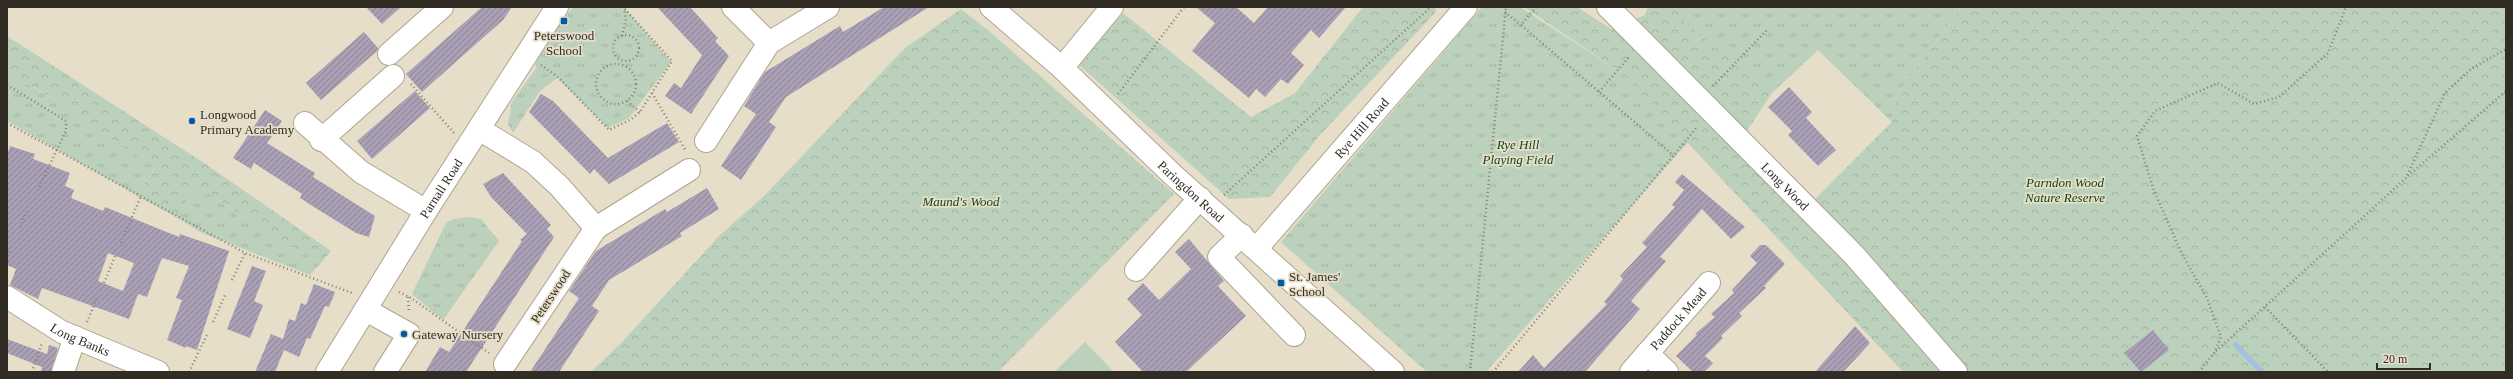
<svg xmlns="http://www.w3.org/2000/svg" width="2513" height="379" viewBox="0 0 2513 379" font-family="'Times New Roman',serif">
  <defs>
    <pattern id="grass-tufts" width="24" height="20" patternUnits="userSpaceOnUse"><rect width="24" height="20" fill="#bbd1bc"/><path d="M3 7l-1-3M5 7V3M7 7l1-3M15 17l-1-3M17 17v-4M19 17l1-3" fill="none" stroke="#a1b4a1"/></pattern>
    <pattern id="forest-crowns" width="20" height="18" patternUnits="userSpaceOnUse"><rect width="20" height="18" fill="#bbd1bc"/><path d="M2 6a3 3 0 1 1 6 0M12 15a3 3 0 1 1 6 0" fill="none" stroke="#a1b4a1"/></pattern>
    <pattern id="building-hatch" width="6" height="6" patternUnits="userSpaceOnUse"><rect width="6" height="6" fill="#aaa0b5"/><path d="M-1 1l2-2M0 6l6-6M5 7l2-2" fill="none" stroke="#8b8393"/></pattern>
  </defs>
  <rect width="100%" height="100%" fill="#e6dec8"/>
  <g fill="url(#grass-tufts)">
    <polygon points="573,7 624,7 671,62 629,118 608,128 557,78 540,91 513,133 508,124 512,102 536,68 535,56"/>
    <polygon points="1482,7 1520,7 1623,74 1689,141 1486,372 1427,372 1281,242"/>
    <polygon points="1687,7 1961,7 1897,95 1892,122 1818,50 1772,93 1677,17"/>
    <polygon points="7,74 42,92 155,167 138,196 7,121"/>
    <polygon points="196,186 309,257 321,263 310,275 200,232 176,217"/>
    <polygon points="469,217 481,219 499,241 443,320 412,294 446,223 453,219"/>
  </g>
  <g fill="url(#forest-crowns)">
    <polygon points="1363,7 1436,7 1435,13 1320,135 1270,197 1229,199 1078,64 1123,13 1251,117 1295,93"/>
    <polygon points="1524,7 1577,7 1611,29 1645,15 1648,7 1687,7 1678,17 1772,93 1742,138 1809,205 1892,122 1897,95 1961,7 2506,7 2506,372 1903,372 1623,74"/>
    <polygon points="961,9 989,31 1174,194 998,372 591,372 623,341 719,236 764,196 905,48"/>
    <polygon points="7,36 207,165 331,251 321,263 309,257 196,186 176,217 137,196 155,168 41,91 7,74"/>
  </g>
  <polygon fill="#bbd1bc" points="1085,342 1114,372 1054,372"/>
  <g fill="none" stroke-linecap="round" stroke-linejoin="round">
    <polyline stroke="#a2c0e2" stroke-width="5.5" points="2236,345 2262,372"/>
  </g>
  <g fill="url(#building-hatch)" fill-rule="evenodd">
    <polygon points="366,7 401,7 382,24"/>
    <polygon points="482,7 512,7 503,20 422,92 406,74"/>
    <polygon points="657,7 690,7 718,38 715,41 729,56 691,114 665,96 674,83 681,88 702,55"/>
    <polygon points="884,7 929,7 786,97 769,122 776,127 741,180 721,166 756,114 744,106 765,72 840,26 843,32"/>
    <polygon points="1196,7 1236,7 1254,23 1268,7 1346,7 1319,38 1311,30 1291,53 1304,65 1288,84 1281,79 1265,97 1256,89 1249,98 1192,51 1215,23"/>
    <polygon points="364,32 378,48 377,51 321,100 306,83"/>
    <polygon points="1789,87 1812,112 1806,118 1836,150 1818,166 1788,135 1792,131 1768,107"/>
    <polygon points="415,91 430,108 372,159 357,141"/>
    <polygon points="541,94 553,101 608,158 667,123 679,142 609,184 594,169 590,174 529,112"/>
    <polygon points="265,110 282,121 267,143 315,173 313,177 375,216 369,237 356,233 322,212 300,198 302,194 254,163 251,169 233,158"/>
    <path d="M10,146L35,154L33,159L70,173L65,186L74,190L71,198L103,211L105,207L179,237L180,234L229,251L197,350L186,346V348L167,340L182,300L176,298L189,266L162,258L147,297L138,294L129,319L42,288L38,299L10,285L16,269L7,265V155ZM108,253L134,263L123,291L98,281Z"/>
    <polygon points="503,173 551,225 547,229 554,237 466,372 425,372 440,347 449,352 522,241 520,240 527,234 491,197 483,184"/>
    <polygon points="1682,174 1745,227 1731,239 1702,209 1660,257 1666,261 1631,301 1640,309 1585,372 1518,372 1533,355 1544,368 1607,304 1604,302 1623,279 1620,276 1647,247 1642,243 1675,207 1672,205 1684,190 1675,182"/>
    <polygon points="707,188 719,209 680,233 682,236 609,280 592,306 599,311 559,372 530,372 579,298 569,291 596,251 665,209 667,212"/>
    <polygon points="1189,239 1224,281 1218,286 1246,316 1186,372 1143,372 1115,342 1142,315 1127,299 1143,283 1159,300 1191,269 1175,252"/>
    <polygon points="1760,245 1766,245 1785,264 1764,286 1766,288 1739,313 1742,316 1721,336 1723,338 1705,356 1713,363 1704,372 1693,372 1676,356 1697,335 1695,334 1715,317 1711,314 1734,293 1732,290 1757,263 1750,256"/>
    <polygon points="252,266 266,271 254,301 263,305 250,338 227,329"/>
    <polygon points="314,284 335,292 329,307 325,306 310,339 307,338 299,357 284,350 275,372 255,372 271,334 283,339 289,319 295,321 301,303 306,305"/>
    <polygon points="1855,326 1870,343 1861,353 1843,372 1815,372"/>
    <polygon points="2153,330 2169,350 2141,372 2124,353"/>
    <polygon points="7,339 47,354 49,345 58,348 51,372 41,372 42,367 7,353"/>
  </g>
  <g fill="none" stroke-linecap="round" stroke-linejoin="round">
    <g stroke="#aea591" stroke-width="24">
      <g id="minor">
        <polyline points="733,7 769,43"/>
        <path id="s1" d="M991,7L1062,68L1173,175L1393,372"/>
        <path id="s2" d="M1608,7L1854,255L1956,372"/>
        <polyline points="389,54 442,7"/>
        <polyline points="1062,68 1112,7"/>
        <polyline points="305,123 361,172 426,211"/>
        <polyline points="479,129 533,162 559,186 596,228 505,364"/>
        <polyline points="321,140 393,76"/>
        <polyline points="706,141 769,43 828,7"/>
        <polyline points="596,228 689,170"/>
        <polyline points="1242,235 1219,257 1294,335"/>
        <path id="s3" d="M1257,248L1466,7"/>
        <polyline points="1136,270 1200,198"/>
        <path id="s4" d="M7,297L62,332L158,372"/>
        <polyline points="366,310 409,334 385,372"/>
        <polyline points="1647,353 1667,372"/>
        <polyline points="63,372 75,337"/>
        <path id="s5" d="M327,372L426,211L557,7"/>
        <path id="s6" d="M1631,372L1709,283"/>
      </g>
    </g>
    <g stroke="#878172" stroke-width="2.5" stroke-dasharray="1 3" stroke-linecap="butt">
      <polyline points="1536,7 1521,25 1673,155"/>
      <polyline points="1505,12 1521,25"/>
      <circle cx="626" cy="48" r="13"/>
      <polyline points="622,36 626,19 624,9"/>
      <circle cx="616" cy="84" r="20"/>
      <polyline points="541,65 559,78 609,130 630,120 640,112 672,61 623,7"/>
      <polyline points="411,84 454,133"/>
      <polyline points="7,85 66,121 66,131 38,189"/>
      <polyline points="1713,86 1768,29"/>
      <polyline points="1599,92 1630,56"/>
      <polyline points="652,93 686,151"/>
      <polyline points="1118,94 1184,7"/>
      <polyline points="627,101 640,112"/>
      <polyline points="7,123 245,253 352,293"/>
      <polyline points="2408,176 2506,91"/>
      <polyline points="1224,195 1431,7"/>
      <polyline points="20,227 28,209"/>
      <polyline points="121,243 141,196"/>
      <polyline points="7,256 9,251"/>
      <polyline points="232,280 245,253"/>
      <polyline points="104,283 115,256"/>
      <polyline points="399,292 411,298 489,353"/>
      <polyline points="408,297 409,312"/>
      <polyline points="2265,307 2328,372"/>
      <polyline points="87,322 98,296"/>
      <polyline points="213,322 226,293"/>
      <polyline points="2216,351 2406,178 2445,93 2471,69 2506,49"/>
      <polyline points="32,372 42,343"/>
      <polyline points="189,372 207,335"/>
      <polyline points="1470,372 1506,7"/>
      <polyline points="1493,372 1698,126"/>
      <polyline points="2199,372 2214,353 2221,337 2207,298 2182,254 2154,191 2137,136 2155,111 2218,83 2254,104 2279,97 2328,53 2346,7"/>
    </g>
    <use href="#minor" stroke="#fff" stroke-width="22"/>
  </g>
  <g fill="#025ba8" stroke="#e6dec8" stroke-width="1.5">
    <rect x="560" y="17" width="8" height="8" rx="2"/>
    <circle cx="192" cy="121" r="4"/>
    <rect x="1277" y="279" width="8" height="8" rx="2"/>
    <circle cx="404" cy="334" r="4"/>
  </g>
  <g text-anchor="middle" stroke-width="3.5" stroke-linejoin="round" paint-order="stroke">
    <g font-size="13" fill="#312d25" stroke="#e6dec8" text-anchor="start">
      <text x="564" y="40" text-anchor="middle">Peterswood<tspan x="564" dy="15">School</tspan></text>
      <text x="200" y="119">Longwood<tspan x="200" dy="15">Primary Academy</tspan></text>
      <text x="1289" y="281">St. James'<tspan x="1289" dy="15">School</tspan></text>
      <text x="412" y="339">Gateway Nursery</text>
    </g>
    <g font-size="13" fill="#312d25" stroke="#e6dec8">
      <text dy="5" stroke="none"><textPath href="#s3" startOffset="159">Rye Hill Road</textPath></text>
      <text dy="5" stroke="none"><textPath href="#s2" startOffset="252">Long Wood</textPath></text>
      <text dy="5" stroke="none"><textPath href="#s5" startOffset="216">Parnall Road</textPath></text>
      <text dy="5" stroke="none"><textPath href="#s1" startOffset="272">Paringdon Road</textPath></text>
      <text transform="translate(550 296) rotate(-57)" y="5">Peterswood</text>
      <text dy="5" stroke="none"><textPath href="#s6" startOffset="71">Paddock Mead</textPath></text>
      <text dy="5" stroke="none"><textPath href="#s4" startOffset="85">Long Banks</textPath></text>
    </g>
    <g font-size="13" font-style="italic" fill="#13461b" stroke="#e6dec8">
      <text x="1518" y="149">Rye Hill<tspan x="1518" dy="15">Playing Field</tspan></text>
      <text x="2065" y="187">Parndon Wood<tspan x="2065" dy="15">Nature Reserve</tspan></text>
      <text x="961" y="206">Maund's Wood</text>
    </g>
  </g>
  <rect width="2513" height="379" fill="none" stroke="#312d25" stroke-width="16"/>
  <path d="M2377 363v6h53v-6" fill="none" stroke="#312d25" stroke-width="2"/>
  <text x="2383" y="363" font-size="12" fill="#312d25" stroke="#e6dec8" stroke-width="3" paint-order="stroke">20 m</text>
</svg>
